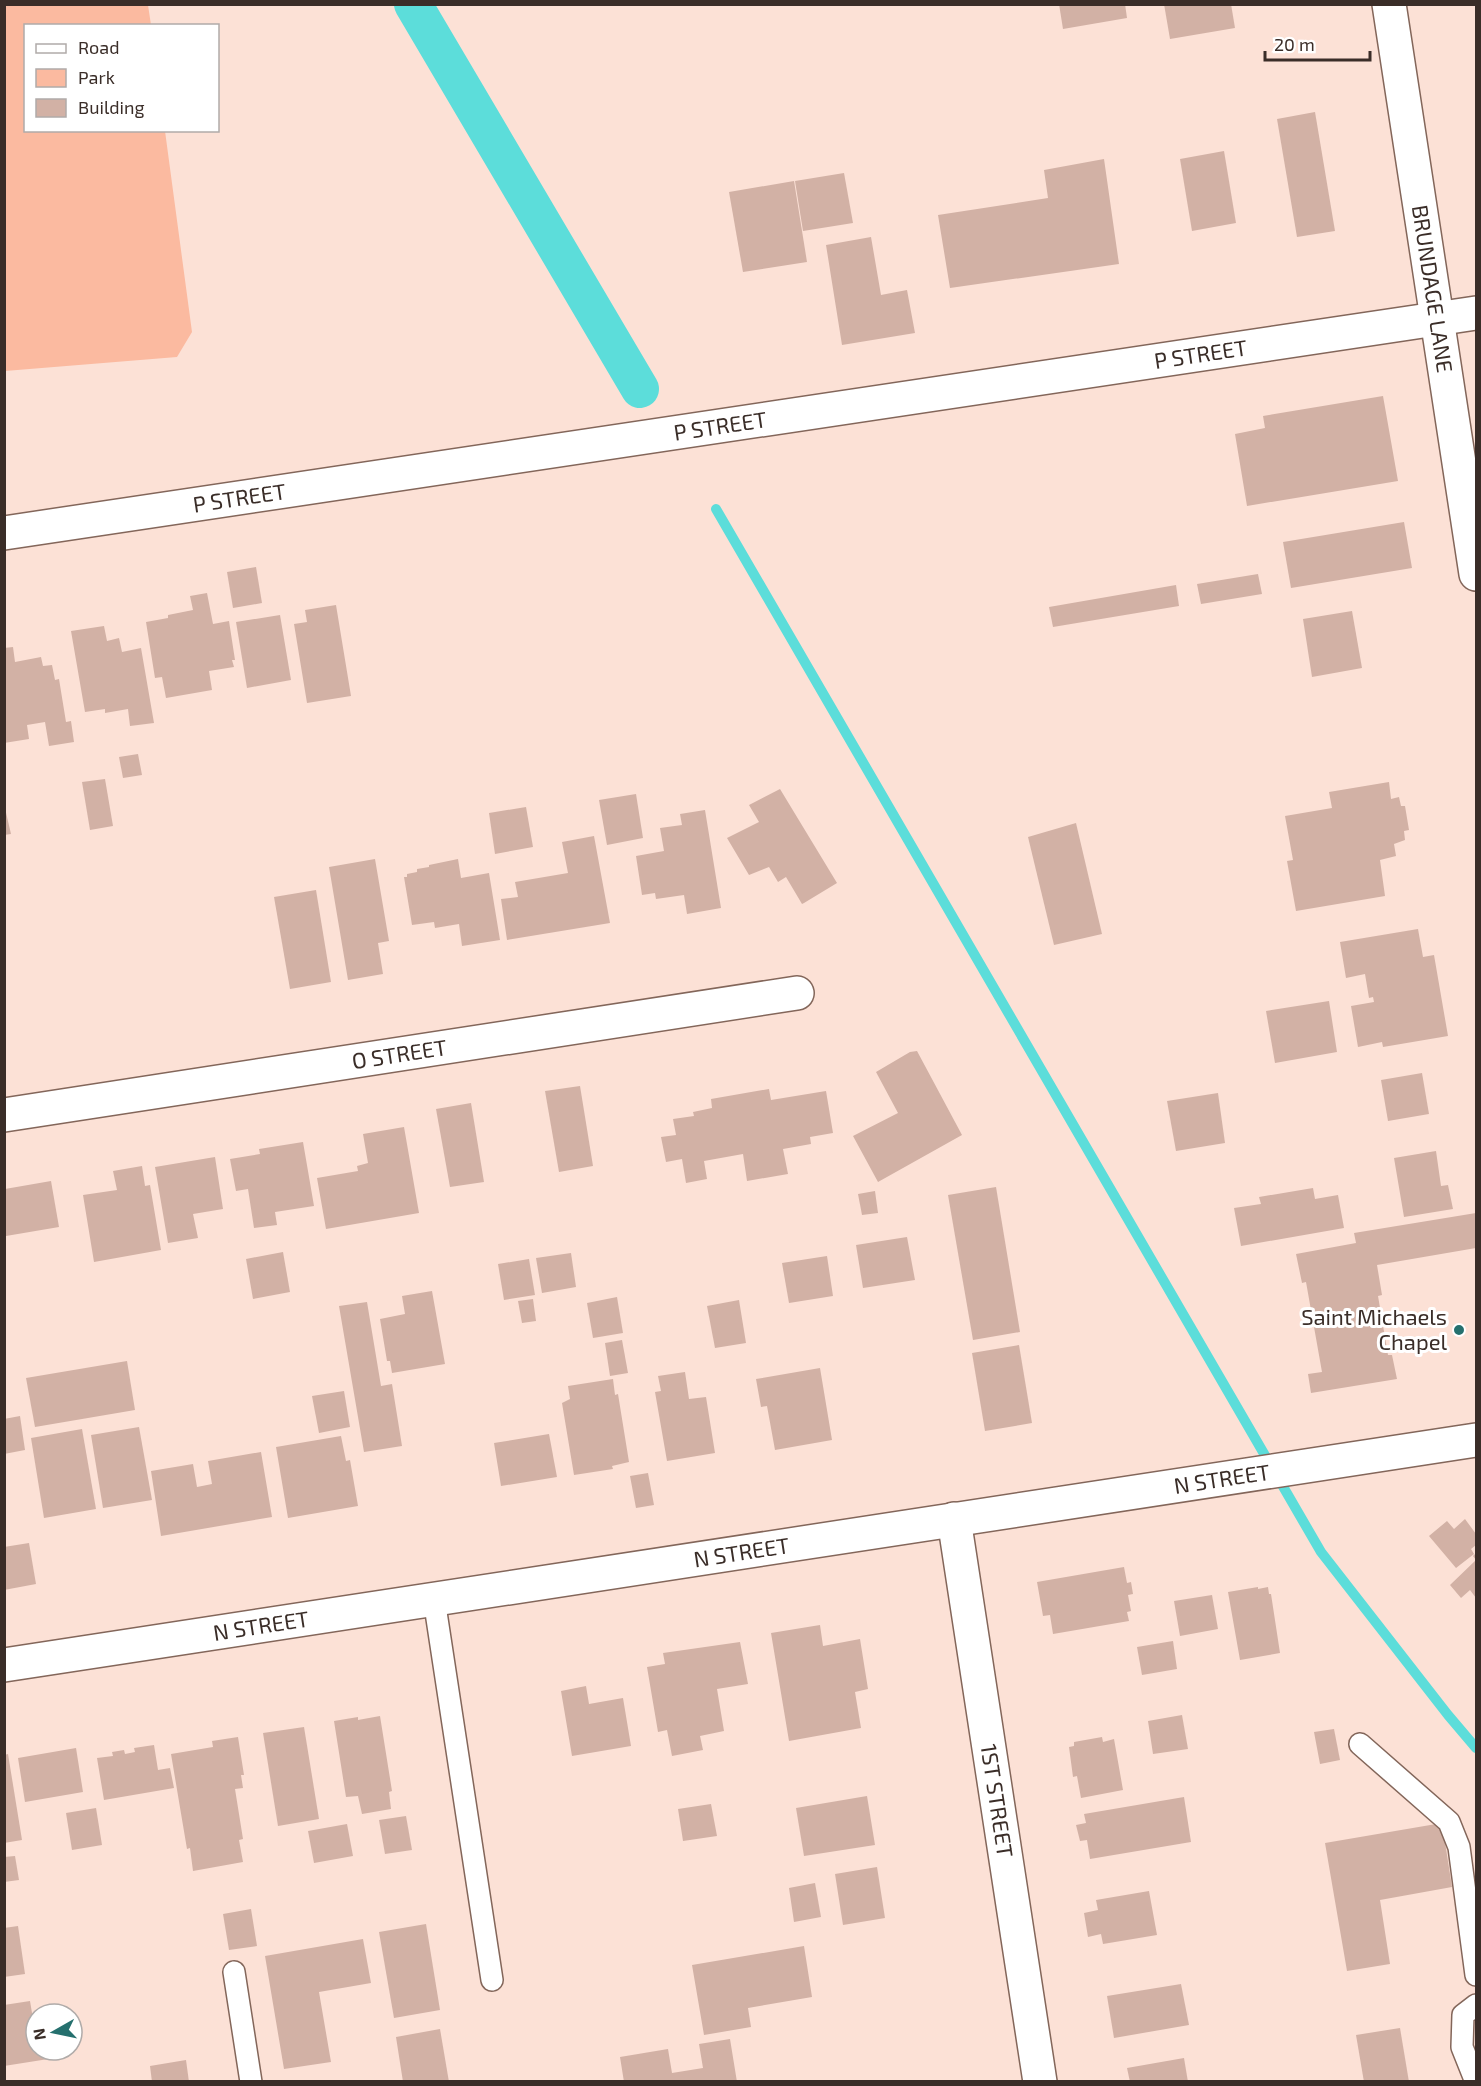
<svg xmlns="http://www.w3.org/2000/svg" width="1481" height="2086" viewBox="0 0 1481 2086" font-family="'Exo 2',sans-serif">
  <rect width="100%" height="100%" fill="#fce1d6"/>
  <polygon fill="#fbbaa0" points="5,4 148,5 151,25 26,26 26,130 165,131 192,332 177,357 5,371"/>
  <g fill="none" stroke-linecap="round" stroke-linejoin="round">
    <polyline stroke="#5cddda" stroke-width="10" points="716,509 1321,1552 1448,1715 1476,1748"/>
    <polyline stroke="#5cddda" stroke-width="38" points="413,4 640,389"/>
  </g>
  <g fill="#d2b1a5">
    <polygon points="1059,4 1125,4 1127,18 1063,29"/>
    <polygon points="1164,4 1231,4 1235,28 1170,39"/>
    <polygon points="1315,112 1335,231 1297,237 1277,119"/>
    <polygon points="1224,151 1236,223 1192,231 1180,159"/>
    <polygon points="1104,159 1119,264 950,288 938,215 1048,198 1044,170"/>
    <polygon points="844,173 853,223 803,231 795,181"/>
    <polygon points="794,181 807,262 743,272 729,192"/>
    <polygon points="871,237 881,295 907,290 915,333 842,345 826,245"/>
    <polygon points="1383,396 1398,481 1247,506 1235,434 1265,428 1263,416"/>
    <polygon points="1404,522 1412,568 1291,588 1283,542"/>
    <polygon points="256,567 262,603 233,608 227,572"/>
    <polygon points="1258,574 1262,594 1201,604 1197,584"/>
    <polygon points="1176,585 1179,606 1053,627 1049,607"/>
    <polygon points="207,593 213,624 229,621 235,660 232,660 234,667 209,671 212,690 166,698 162,677 155,678 146,622 168,618 168,615 193,610 190,596"/>
    <polygon points="336,605 351,696 307,703 294,624 307,622 305,610"/>
    <polygon points="1352,611 1362,668 1312,677 1303,619"/>
    <polygon points="280,615 291,680 247,688 236,622"/>
    <polygon points="104,626 107,641 119,638 122,652 141,648 154,723 130,726 128,709 105,713 105,709 85,712 71,631"/>
    <polygon points="13,647 15,662 41,657 43,666 52,665 55,680 59,679 66,722 71,721 74,742 49,746 45,722 27,725 29,739 4,743 4,648"/>
    <polygon points="138,754 142,775 123,778 119,757"/>
    <polygon points="105,779 113,826 90,830 82,782"/>
    <polygon points="1389,782 1391,799 1399,797 1401,806 1405,806 1409,830 1404,831 1405,840 1394,844 1396,856 1380,860 1385,896 1296,911 1287,861 1293,860 1285,816 1332,808 1329,792"/>
    <polygon points="780,789 837,883 804,903 802,904 786,877 778,882 769,867 749,875 727,838 759,822 749,805"/>
    <polygon points="636,794 643,838 607,845 599,800"/>
    <polygon points="4,804 11,834 4,835"/>
    <polygon points="526,807 533,847 495,854 489,813"/>
    <polygon points="705,810 721,908 687,914 684,895 656,899 655,893 642,895 636,856 664,851 660,828 682,825 680,814"/>
    <polygon points="1076,823 1102,934 1054,945 1028,837"/>
    <polygon points="594,836 610,923 507,940 501,899 518,897 515,882 568,873 562,842"/>
    <polygon points="375,859 389,941 378,943 383,974 348,980 329,867"/>
    <polygon points="458,859 461,878 489,873 500,940 462,946 459,924 435,928 434,922 412,925 404,877 407,877 407,874 417,872 417,869 429,867 429,865"/>
    <polygon points="316,890 331,982 290,989 274,897"/>
    <polygon points="1418,929 1423,957 1434,955 1448,1036 1383,1047 1382,1042 1358,1047 1351,1006 1374,1002 1373,997 1369,998 1365,974 1346,978 1340,942"/>
    <polygon points="1329,1001 1337,1052 1275,1063 1266,1011"/>
    <polygon points="917,1051 962,1135 878,1182 853,1136 898,1113 876,1072 910,1052"/>
    <polygon points="1422,1073 1429,1114 1388,1121 1381,1080"/>
    <polygon points="580,1086 593,1166 559,1172 545,1091"/>
    <polygon points="769,1089 771,1100 826,1091 833,1133 810,1137 811,1144 783,1149 788,1174 747,1181 743,1154 704,1161 707,1179 686,1183 682,1159 666,1162 661,1137 676,1135 673,1119 694,1116 693,1112 712,1108 711,1099"/>
    <polygon points="1218,1093 1225,1143 1176,1151 1167,1101"/>
    <polygon points="471,1103 484,1182 450,1187 436,1109"/>
    <polygon points="404,1127 419,1213 326,1229 317,1178 358,1171 357,1166 368,1163 363,1134"/>
    <polygon points="303,1142 314,1206 275,1212 277,1225 254,1228 248,1189 236,1191 230,1159 260,1154 259,1149"/>
    <polygon points="1436,1151 1441,1186 1448,1185 1453,1209 1404,1217 1394,1158"/>
    <polygon points="215,1157 223,1209 193,1214 198,1238 168,1243 155,1167"/>
    <polygon points="142,1166 145,1186 150,1185 161,1250 94,1262 83,1195 117,1190 113,1171"/>
    <polygon points="51,1181 59,1227 6,1236 5,1189"/>
    <polygon points="996,1187 1020,1332 973,1340 948,1195"/>
    <polygon points="1313,1188 1315,1199 1338,1195 1344,1228 1241,1246 1234,1208 1261,1204 1259,1197"/>
    <polygon points="875,1191 878,1213 862,1215 858,1194"/>
    <polygon points="1476,1213 1476,1248 1377,1265 1382,1295 1378,1296 1388,1355 1392,1355 1397,1379 1311,1393 1308,1374 1322,1372 1306,1282 1302,1283 1296,1254 1356,1243 1354,1233"/>
    <polygon points="907,1237 915,1280 863,1288 856,1245"/>
    <polygon points="283,1252 290,1292 253,1299 246,1259"/>
    <polygon points="571,1253 576,1287 542,1293 536,1258"/>
    <polygon points="827,1256 833,1296 789,1303 782,1263"/>
    <polygon points="529,1259 535,1295 504,1300 498,1264"/>
    <polygon points="432,1291 445,1364 392,1373 390,1361 387,1361 380,1319 405,1314 402,1296"/>
    <polygon points="617,1297 623,1333 593,1338 587,1303"/>
    <polygon points="533,1299 536,1321 522,1323 518,1301"/>
    <polygon points="739,1300 746,1343 715,1348 707,1306"/>
    <polygon points="367,1302 381,1386 392,1384 402,1446 364,1452 339,1306"/>
    <polygon points="622,1340 628,1373 610,1376 605,1343"/>
    <polygon points="1019,1345 1032,1423 985,1431 972,1353"/>
    <polygon points="127,1361 135,1410 35,1427 26,1378"/>
    <polygon points="820,1368 832,1440 775,1450 767,1406 761,1407 756,1379"/>
    <polygon points="685,1372 689,1399 706,1397 715,1453 667,1461 655,1392 661,1391 658,1376"/>
    <polygon points="613,1379 615,1395 618,1394 629,1462 612,1466 613,1469 574,1475 562,1403 570,1399 568,1386"/>
    <polygon points="344,1391 350,1427 319,1433 312,1396"/>
    <polygon points="20,1416 25,1450 4,1454 4,1419"/>
    <polygon points="139,1427 152,1500 103,1508 91,1435"/>
    <polygon points="82,1429 96,1509 44,1518 31,1438"/>
    <polygon points="549,1434 557,1477 501,1486 494,1443"/>
    <polygon points="341,1436 346,1461 350,1460 358,1506 288,1518 276,1447"/>
    <polygon points="261,1452 272,1517 161,1536 151,1471 193,1464 197,1487 212,1484 208,1461"/>
    <polygon points="648,1473 654,1505 636,1508 630,1476"/>
    <polygon points="1465,1519 1476,1534 1476,1545 1471,1549 1474,1554 1456,1568 1429,1536 1447,1521 1454,1529"/>
    <polygon points="29,1543 36,1584 4,1590 4,1547"/>
    <polygon points="1476,1553 1476,1598 1470,1590 1461,1598 1450,1585 1476,1560 1473,1556"/>
    <polygon points="1124,1567 1127,1583 1131,1582 1133,1594 1128,1595 1131,1611 1127,1612 1129,1621 1053,1634 1050,1615 1043,1616 1037,1582"/>
    <polygon points="1258,1587 1258,1589 1268,1587 1269,1594 1271,1594 1280,1653 1240,1660 1228,1592"/>
    <polygon points="1212,1595 1218,1629 1180,1636 1174,1601"/>
    <polygon points="820,1625 823,1646 860,1639 868,1689 855,1692 861,1728 789,1741 771,1633"/>
    <polygon points="1173,1641 1177,1669 1142,1675 1137,1647"/>
    <polygon points="740,1642 748,1684 717,1689 724,1731 700,1736 703,1750 672,1756 667,1730 658,1732 647,1667 665,1664 663,1653"/>
    <polygon points="586,1686 589,1704 623,1698 631,1746 572,1756 561,1691"/>
    <polygon points="1182,1715 1188,1749 1153,1754 1148,1721"/>
    <polygon points="380,1716 392,1791 389,1792 391,1809 362,1814 358,1796 346,1797 334,1721 358,1717 358,1720"/>
    <polygon points="304,1727 319,1819 278,1826 263,1733"/>
    <polygon points="1334,1729 1340,1760 1320,1764 1314,1732"/>
    <polygon points="238,1737 244,1775 241,1775 243,1788 235,1789 243,1839 239,1840 243,1862 193,1871 190,1848 187,1849 171,1754 213,1747 212,1741"/>
    <polygon points="1102,1737 1103,1742 1114,1739 1123,1790 1081,1798 1077,1776 1073,1777 1069,1747 1074,1746 1074,1742"/>
    <polygon points="154,1745 158,1770 170,1768 174,1788 104,1800 97,1758 113,1756 112,1752 124,1750 125,1754 135,1752 134,1748"/>
    <polygon points="76,1748 83,1792 25,1802 18,1758"/>
    <polygon points="8,1754 22,1840 4,1843 4,1755"/>
    <polygon points="867,1796 875,1845 804,1856 796,1808"/>
    <polygon points="1184,1797 1191,1842 1090,1859 1087,1840 1080,1841 1076,1825 1086,1823 1084,1814"/>
    <polygon points="711,1804 717,1836 683,1841 678,1809"/>
    <polygon points="96,1808 102,1845 72,1850 66,1813"/>
    <polygon points="406,1816 412,1850 385,1854 379,1820"/>
    <polygon points="1442,1823 1452,1887 1380,1900 1390,1964 1347,1971 1325,1843"/>
    <polygon points="347,1824 353,1856 314,1863 308,1831"/>
    <polygon points="15,1856 19,1880 4,1882 4,1857"/>
    <polygon points="877,1867 885,1918 843,1925 835,1874"/>
    <polygon points="815,1883 821,1917 794,1922 789,1888"/>
    <polygon points="1149,1891 1157,1935 1103,1944 1101,1934 1088,1937 1084,1913 1098,1910 1096,1900"/>
    <polygon points="251,1909 257,1946 229,1950 223,1914"/>
    <polygon points="426,1924 440,2010 394,2018 379,1932"/>
    <polygon points="18,1926 25,1974 4,1977 4,1928"/>
    <polygon points="363,1939 371,1983 319,1992 331,2062 284,2069 265,1956"/>
    <polygon points="804,1946 812,1997 748,2008 751,2027 704,2035 692,1965"/>
    <polygon points="1181,1984 1189,2025 1114,2038 1107,1996"/>
    <polygon points="30,2001 33,2019 36,2018 36,2050 60,2050 61,2057 4,2066 4,2005"/>
    <polygon points="1400,2028 1409,2082 1364,2082 1356,2035"/>
    <polygon points="440,2029 449,2082 403,2082 396,2037"/>
    <polygon points="730,2039 737,2082 624,2082 620,2057 668,2049 672,2073 703,2068 699,2044"/>
    <polygon points="1184,2058 1188,2082 1130,2082 1127,2068"/>
    <polygon points="186,2060 189,2082 152,2082 150,2066"/>
  </g>
  <g fill="none" stroke-linecap="round" stroke-linejoin="round">
    <g stroke="#83665a" stroke-width="24">
      <g id="service">
        <polyline points="434,1599 492,1980"/>
        <polyline points="1360,1744 1449,1822 1459,1847 1476,1975"/>
        <polyline points="234,1972 251,2082"/>
        <polyline points="1476,2082 1462,2047 1463,2015 1476,2005"/>
      </g>
    </g>
    <g stroke="#83665a" stroke-width="36">
      <g id="minor">
        <path id="s1" d="M4,1115L797,993"/>
        <path id="s2" d="M954,1519L1040,2082"/>
        <path id="s3" d="M4,1665L1476,1440"/>
      </g>
    </g>
    <g stroke="#83665a" stroke-width="36">
      <g id="tertiary">
        <path id="s4" d="M4,533L1476,313"/>
      </g>
    </g>
    <g stroke="#83665a" stroke-width="36">
      <g id="secondary">
        <path id="s5" d="M1389,4L1476,574"/>
      </g>
    </g>
    <use href="#service" stroke="#fff" stroke-width="21"/>
    <use href="#minor" stroke="#fff" stroke-width="33"/>
    <use href="#tertiary" stroke="#fff" stroke-width="33"/>
    <use href="#secondary" stroke="#fff" stroke-width="33"/>
  </g>
  <circle fill="#25706e" stroke="#fff" stroke-width="2" cx="1459" cy="1330" r="6"/>
  <g text-anchor="middle" stroke-width="6" stroke-linejoin="round" paint-order="stroke">
    <g font-size="22" fill="#3a2d28" stroke="#fff">
      <text dy="8" stroke="none"><textPath href="#s5" startOffset="288">BRUNDAGE LANE</textPath></text>
      <text dy="8" stroke="none"><textPath href="#s4" startOffset="1210">P STREET</textPath></text>
      <text dy="8" stroke="none"><textPath href="#s4" startOffset="724">P STREET</textPath></text>
      <text dy="8" stroke="none"><textPath href="#s4" startOffset="238">P STREET</textPath></text>
      <text dy="8" stroke="none"><textPath href="#s1" startOffset="400">O STREET</textPath></text>
      <text dy="8" stroke="none"><textPath href="#s3" startOffset="1232">N STREET</textPath></text>
      <text dy="8" stroke="none"><textPath href="#s3" startOffset="746">N STREET</textPath></text>
      <text dy="8" stroke="none"><textPath href="#s3" startOffset="260">N STREET</textPath></text>
      <text dy="8" stroke="none"><textPath href="#s2" startOffset="285">1ST STREET</textPath></text>
    </g>
    <g font-size="22" fill="#3a2d28" stroke="#fff" text-anchor="end">
      <text x="1447" y="1325">Saint Michaels<tspan x="1447" dy="25">Chapel</tspan></text>
    </g>
  </g>
  <rect width="1481" height="2086" fill="none" stroke="#3a2d28" stroke-width="12"/>
  <rect x="24" y="24" width="195" height="108" fill="#ffffff" stroke="#b0aba9" stroke-width="1.5"/>
  <rect x="36" y="44" width="30" height="9" fill="#ffffff" stroke="#b0aba9" stroke-width="1.5"/>
  <text x="78" y="54" font-size="18" fill="#3a2d28">Road</text>
  <rect x="36" y="69" width="30" height="18" fill="#fbbaa0" stroke="#b0aba9" stroke-width="1.5"/>
  <text x="78" y="84" font-size="18" fill="#3a2d28">Park</text>
  <rect x="36" y="99" width="30" height="18" fill="#d2b1a5" stroke="#b0aba9" stroke-width="1.5"/>
  <text x="78" y="114" font-size="18" fill="#3a2d28">Building</text>
  <g transform="translate(54 2032) rotate(261)"><circle r="28" fill="#ffffff" stroke="#b0aba9" stroke-width="1.5"/>
  <path d="M0-4.5L10 22L0 15L-10 22Z" fill="#25706e"/>
  <text y="-9" font-size="16" font-weight="bold" text-anchor="middle" fill="#3a2d28">N</text>
  </g>
  <path d="M1265 51v9h105v-9" fill="none" stroke="#3a2d28" stroke-width="3"/>
  <text x="1274" y="51" font-size="18" fill="#3a2d28" stroke="#ffffff" stroke-width="4.5" paint-order="stroke">20 m</text>
</svg>
